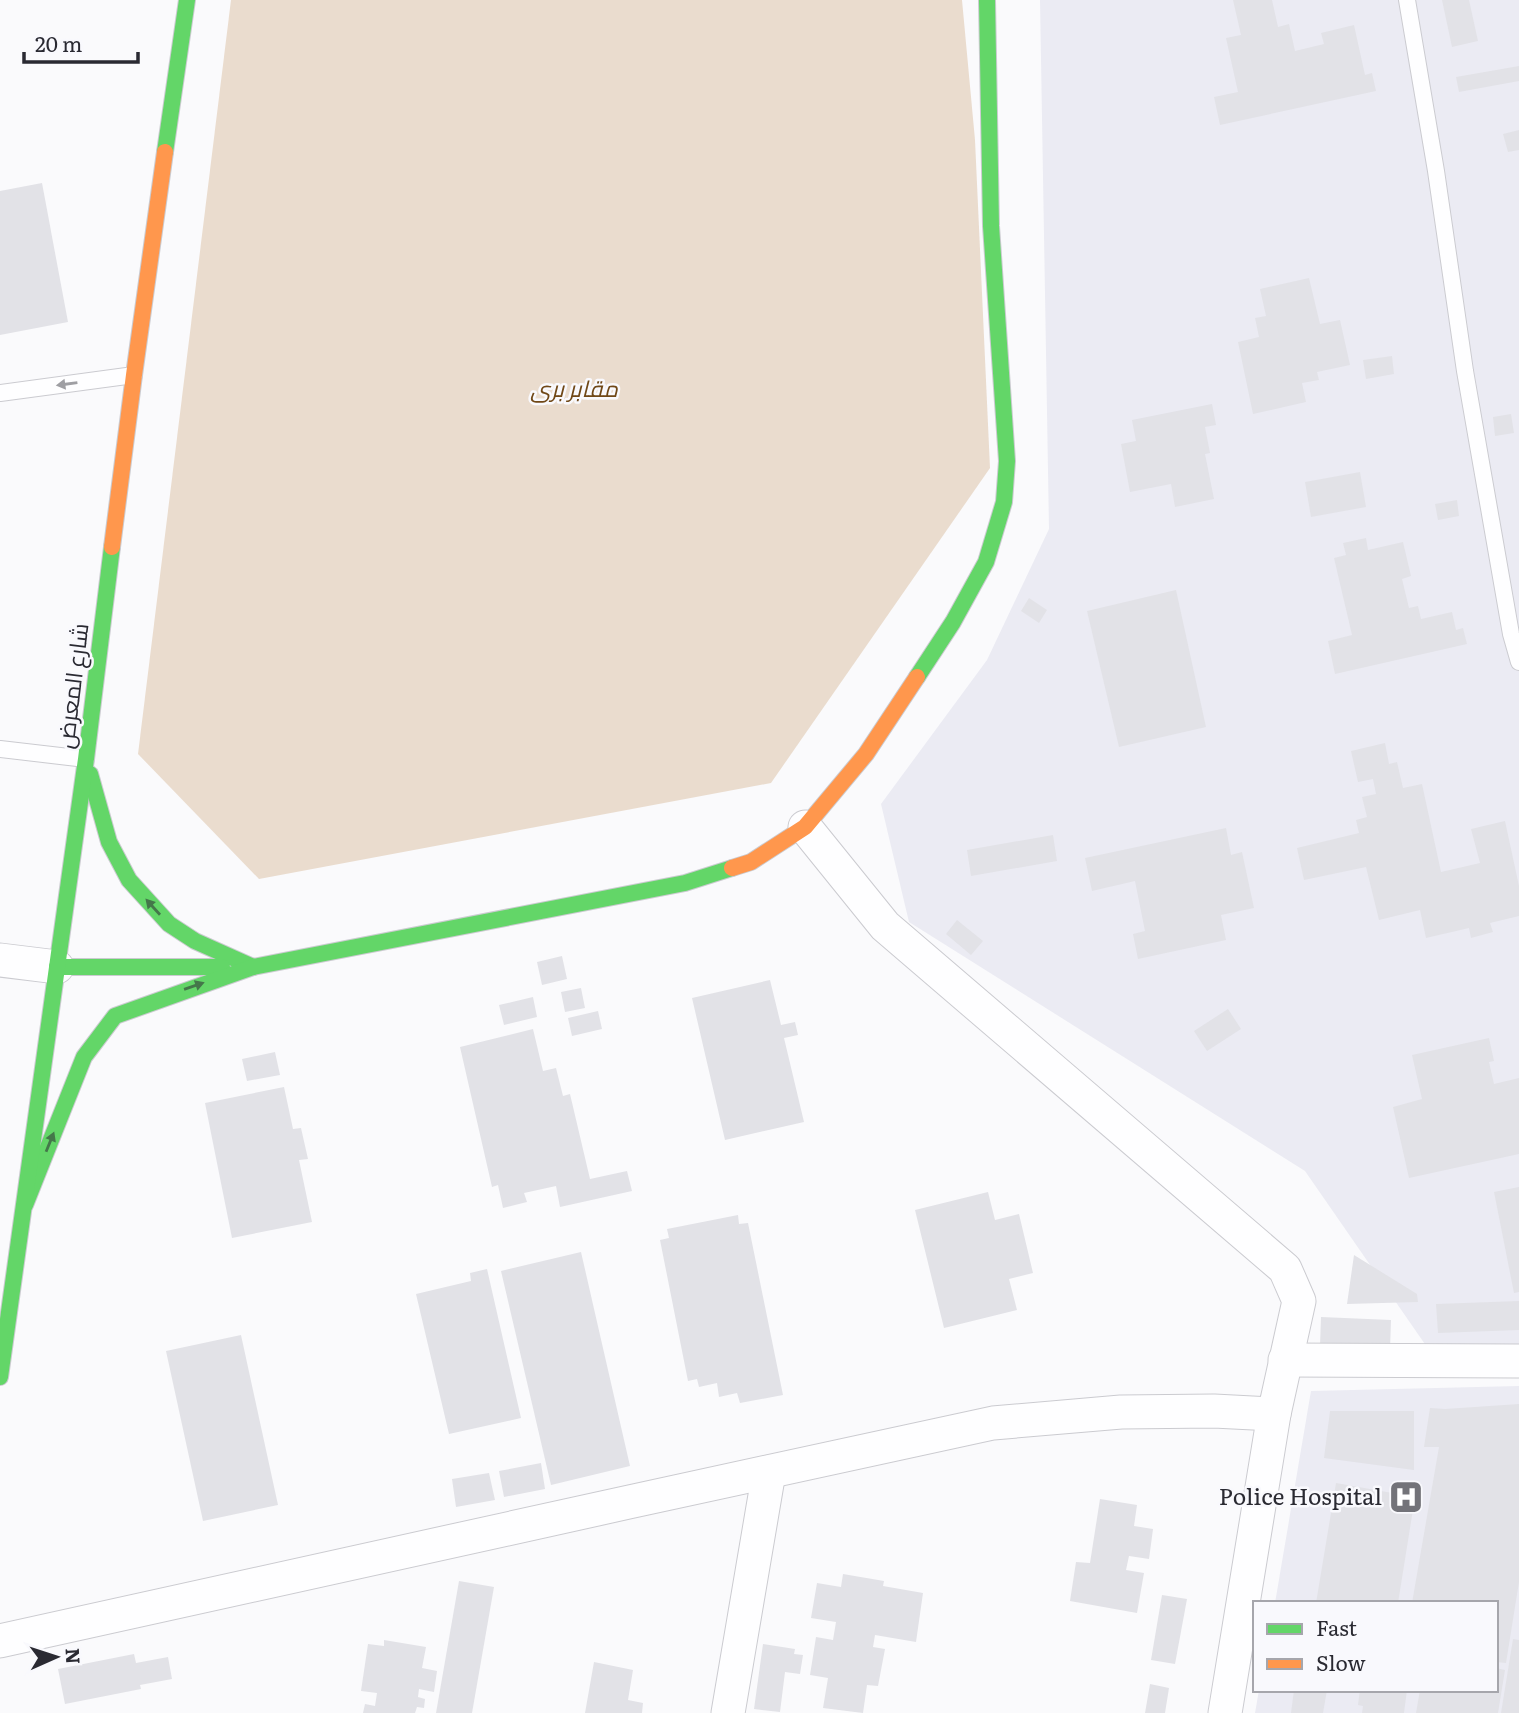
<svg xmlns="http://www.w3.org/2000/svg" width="1519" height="1713" viewBox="0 0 1519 1713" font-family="Literata,Cairo,serif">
  <rect width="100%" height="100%" fill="#fafafc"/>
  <g fill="#ebebf3">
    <polygon points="1040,0 1519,0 1519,1345 1429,1350 1305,1171 909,922 881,804 987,660 1049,529"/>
    <polygon points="1519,1386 1519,1713 1255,1713 1259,1690 1496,1690 1496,1603 1275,1603 1311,1391"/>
  </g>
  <polygon fill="#eadcce" points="231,0 962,0 975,140 990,468 771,783 259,879 138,754"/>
  <g fill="#e2e2e7">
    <polygon points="1233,0 1272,0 1278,27 1289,24 1295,51 1324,44 1321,33 1354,25 1365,75 1372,73 1376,91 1220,125 1214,97 1238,92 1226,38 1241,35"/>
    <polygon points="1442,0 1469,0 1478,41 1452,47"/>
    <polygon points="1519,66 1519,81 1459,92 1456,77"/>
    <polygon points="1519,130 1519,150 1508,152 1503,134"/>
    <polygon points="42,183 68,322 0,335 0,191"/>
    <polygon points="1309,278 1320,324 1340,320 1350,365 1317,372 1319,380 1302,383 1306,402 1253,414 1238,342 1259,337 1255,318 1266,316 1260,289"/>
    <polygon points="1392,356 1394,374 1366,379 1363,360"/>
    <polygon points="1212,404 1216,425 1205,427 1210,453 1205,454 1214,499 1175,507 1171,484 1130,492 1121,444 1136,441 1132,420"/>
    <polygon points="1511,414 1514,433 1495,436 1493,417"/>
    <polygon points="1360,472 1366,507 1311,517 1305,482"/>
    <polygon points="1457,500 1459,516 1438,520 1435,504"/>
    <polygon points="1366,538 1368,550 1403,542 1411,576 1402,579 1409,608 1418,606 1421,619 1452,612 1456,630 1463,628 1467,644 1335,674 1328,641 1352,635 1334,558 1346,555 1343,543"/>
    <polygon points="1176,590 1206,727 1119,747 1087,611"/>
    <polygon points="1029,598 1047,610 1039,623 1021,611"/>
    <polygon points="1385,743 1389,764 1397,762 1403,788 1422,784 1441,872 1480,863 1471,829 1505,821 1519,886 1519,916 1490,923 1493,932 1471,938 1469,928 1426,938 1420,910 1379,920 1366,867 1304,880 1297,848 1359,833 1356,820 1367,817 1362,797 1376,794 1373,779 1358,782 1351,751"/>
    <polygon points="1226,828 1231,855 1242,852 1254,908 1221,915 1226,940 1138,959 1133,934 1145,931 1135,881 1092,891 1085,858"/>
    <polygon points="1053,835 1057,861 971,876 967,850"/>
    <polygon points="957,920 983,941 971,955 946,934"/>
    <polygon points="562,956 567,979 542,985 537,962"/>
    <polygon points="770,980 781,1025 795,1022 798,1035 784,1038 804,1122 725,1140 692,998"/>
    <polygon points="581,988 585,1008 565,1012 561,992"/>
    <polygon points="533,997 537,1017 504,1025 499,1005"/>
    <polygon points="1228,1009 1241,1029 1207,1051 1194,1031"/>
    <polygon points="598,1011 602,1029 572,1036 568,1018"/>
    <polygon points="533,1029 543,1071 556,1068 563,1096 570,1094 590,1179 627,1171 632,1191 560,1207 556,1186 524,1193 527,1202 503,1208 498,1185 492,1187 460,1047"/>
    <polygon points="1489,1038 1494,1061 1489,1062 1494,1084 1519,1078 1519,1154 1409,1178 1393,1107 1422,1099 1412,1055"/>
    <polygon points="275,1052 280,1075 247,1081 242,1059"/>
    <polygon points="284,1087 293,1129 301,1128 308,1159 299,1160 312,1222 232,1238 205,1103"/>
    <polygon points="1519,1187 1519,1292 1514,1293 1494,1192"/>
    <polygon points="988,1192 995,1220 1019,1214 1033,1273 1009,1279 1017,1310 944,1328 915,1210"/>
    <polygon points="738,1215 739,1224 748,1223 783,1395 740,1403 737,1393 719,1397 717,1383 699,1387 697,1379 688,1381 660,1240 669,1238 667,1229"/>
    <polygon points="581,1252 630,1466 551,1485 501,1271"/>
    <polygon points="1354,1255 1417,1294 1418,1302 1347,1304"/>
    <polygon points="487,1269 521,1418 449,1434 416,1294 471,1281 470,1273"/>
    <polygon points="1519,1301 1519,1330 1438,1333 1436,1304"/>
    <polygon points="1321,1317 1391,1320 1390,1350 1320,1346"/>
    <polygon points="241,1335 278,1505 203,1521 166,1351"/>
    <polygon points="1519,1404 1519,1582 1506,1663 1496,1662 1496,1603 1412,1603 1439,1447 1424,1447 1430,1408 1445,1409"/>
    <polygon points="1330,1411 1414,1411 1414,1470 1324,1458"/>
    <polygon points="541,1463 545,1489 504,1497 499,1471"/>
    <polygon points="489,1473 495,1500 456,1507 452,1479"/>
    <polygon points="1336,1483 1415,1497 1398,1603 1316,1603"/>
    <polygon points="1100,1499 1137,1505 1134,1526 1153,1529 1149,1559 1129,1556 1126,1570 1144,1573 1137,1613 1070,1601 1076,1562 1090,1563"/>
    <polygon points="843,1574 884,1581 883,1586 923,1593 916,1642 875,1635 873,1647 885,1649 878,1686 867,1685 863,1713 823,1708 828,1678 810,1675 816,1637 833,1640 836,1622 811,1618 817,1583 841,1587"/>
    <polygon points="459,1581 494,1587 472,1713 436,1713"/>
    <polygon points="1162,1595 1187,1599 1175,1664 1151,1660"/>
    <polygon points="1513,1639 1519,1640 1519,1713 1501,1713"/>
    <polygon points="384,1640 426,1647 422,1668 437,1671 434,1692 419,1689 418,1697 425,1699 424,1708 417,1707 415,1713 363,1713 365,1704 375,1706 377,1693 361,1691 368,1644 384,1646"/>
    <polygon points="763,1644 795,1649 794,1654 803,1655 800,1674 785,1672 780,1712 754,1709"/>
    <polygon points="134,1654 136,1663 168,1657 172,1679 140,1685 141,1689 65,1704 58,1669"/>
    <polygon points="594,1662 633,1670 628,1700 643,1703 642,1713 585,1713"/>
    <polygon points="1496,1668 1505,1670 1498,1713 1416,1713 1420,1690 1496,1690"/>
    <polygon points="1150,1684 1169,1688 1165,1713 1145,1713"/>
    <polygon points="1294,1690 1327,1690 1323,1713 1291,1713"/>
    <polygon points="1360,1690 1407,1690 1404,1713 1362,1713 1363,1706 1358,1705"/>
  </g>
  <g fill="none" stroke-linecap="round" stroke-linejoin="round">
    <g stroke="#cbcbd0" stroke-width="18">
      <g id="lane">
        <polyline points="1407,0 1436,171 1465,371 1511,634 1519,662"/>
        <polyline points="0,393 134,375"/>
        <polyline points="0,749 86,759"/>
      </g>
    </g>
    <g stroke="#cbcbd0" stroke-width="35">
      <g id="street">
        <polyline points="0,960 57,967"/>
        <polyline points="1285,1360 1519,1361"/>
        <polyline points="0,1641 629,1502 993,1423 1121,1412 1214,1411 1274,1414 1299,1301 1285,1269 885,926 805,827"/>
        <polyline points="728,1713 769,1472"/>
        <polyline points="1225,1713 1274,1414"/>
      </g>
    </g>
    <g stroke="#cbcbd0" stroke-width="18">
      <g id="fast">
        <polyline points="165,152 187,0"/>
        <polyline points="917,677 953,622 986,562 1004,502 1007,461 991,226 987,0"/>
        <polyline points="90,774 109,842 129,880 169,924 195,941 253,967"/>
        <polyline points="57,967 222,967"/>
        <polyline points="25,1205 84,1057 115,1016 253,967 685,883 732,868"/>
        <polyline points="0,1377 86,759 112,547"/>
      </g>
    </g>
    <g stroke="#cbcbd0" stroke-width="18">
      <g id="slow">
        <polyline points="112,547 134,375 165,152"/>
        <polyline points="732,868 751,862 805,827 866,754 917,677"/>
      </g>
    </g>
    <use href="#lane" stroke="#fefeff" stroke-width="16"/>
    <use href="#street" stroke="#fefeff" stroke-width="33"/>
    <use href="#fast" stroke="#63d668" stroke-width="16"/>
    <use href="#slow" stroke="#ff974d" stroke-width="16"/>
  </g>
  <defs><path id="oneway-solid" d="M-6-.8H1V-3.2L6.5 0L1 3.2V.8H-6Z" transform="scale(1.75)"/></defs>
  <use fill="#9f9fa3" href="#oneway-solid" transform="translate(67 384) rotate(172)"/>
  <g fill="#44774a">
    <use href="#oneway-solid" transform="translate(153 907) rotate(-132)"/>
    <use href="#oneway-solid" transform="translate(194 986) rotate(-19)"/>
    <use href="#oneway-solid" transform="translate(50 1142) rotate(-68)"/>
  </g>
  <defs>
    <g id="hospital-square" transform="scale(1.75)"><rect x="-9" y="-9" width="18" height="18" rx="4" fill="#737379" stroke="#f9f9fd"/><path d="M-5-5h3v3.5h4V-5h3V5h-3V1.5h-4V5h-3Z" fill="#fff"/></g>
  </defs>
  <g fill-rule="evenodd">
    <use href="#hospital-square" x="1406" y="1497"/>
  </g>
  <g text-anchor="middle" stroke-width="5" stroke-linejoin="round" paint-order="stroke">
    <g font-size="23" font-style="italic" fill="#704817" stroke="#f9f9fd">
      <text x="574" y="397">مقابر برى</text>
    </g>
    <g font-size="23" fill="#2a2a32" stroke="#f9f9fd">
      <text transform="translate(73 686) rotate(-83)" y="8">شارع المعرض</text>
    </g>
    <g font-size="23" fill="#2a2a32" stroke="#f9f9fd" text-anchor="end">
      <text x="1382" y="1505">Police Hospital</text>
    </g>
  </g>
  <rect x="1253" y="1601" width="245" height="91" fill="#f9f9fd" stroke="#a6a6ac" stroke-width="2"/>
  <rect x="1267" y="1624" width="35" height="10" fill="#63d668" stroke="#a6a6ac" stroke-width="2"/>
  <text x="1316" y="1636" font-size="21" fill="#2a2a32">Fast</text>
  <rect x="1267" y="1659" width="35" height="10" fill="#ff974d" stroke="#a6a6ac" stroke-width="2"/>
  <text x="1316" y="1671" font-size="21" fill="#2a2a32">Slow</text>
  <g transform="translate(56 1657) rotate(87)" stroke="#f9f9fd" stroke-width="5" paint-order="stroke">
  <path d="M0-5L12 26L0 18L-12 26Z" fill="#2a2a32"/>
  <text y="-10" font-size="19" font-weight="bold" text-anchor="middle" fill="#2a2a32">N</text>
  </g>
  <path d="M24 52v10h114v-10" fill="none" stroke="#2a2a32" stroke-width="3.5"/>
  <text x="35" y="52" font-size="21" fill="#2a2a32" stroke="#f9f9fd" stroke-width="5" paint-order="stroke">20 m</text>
</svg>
